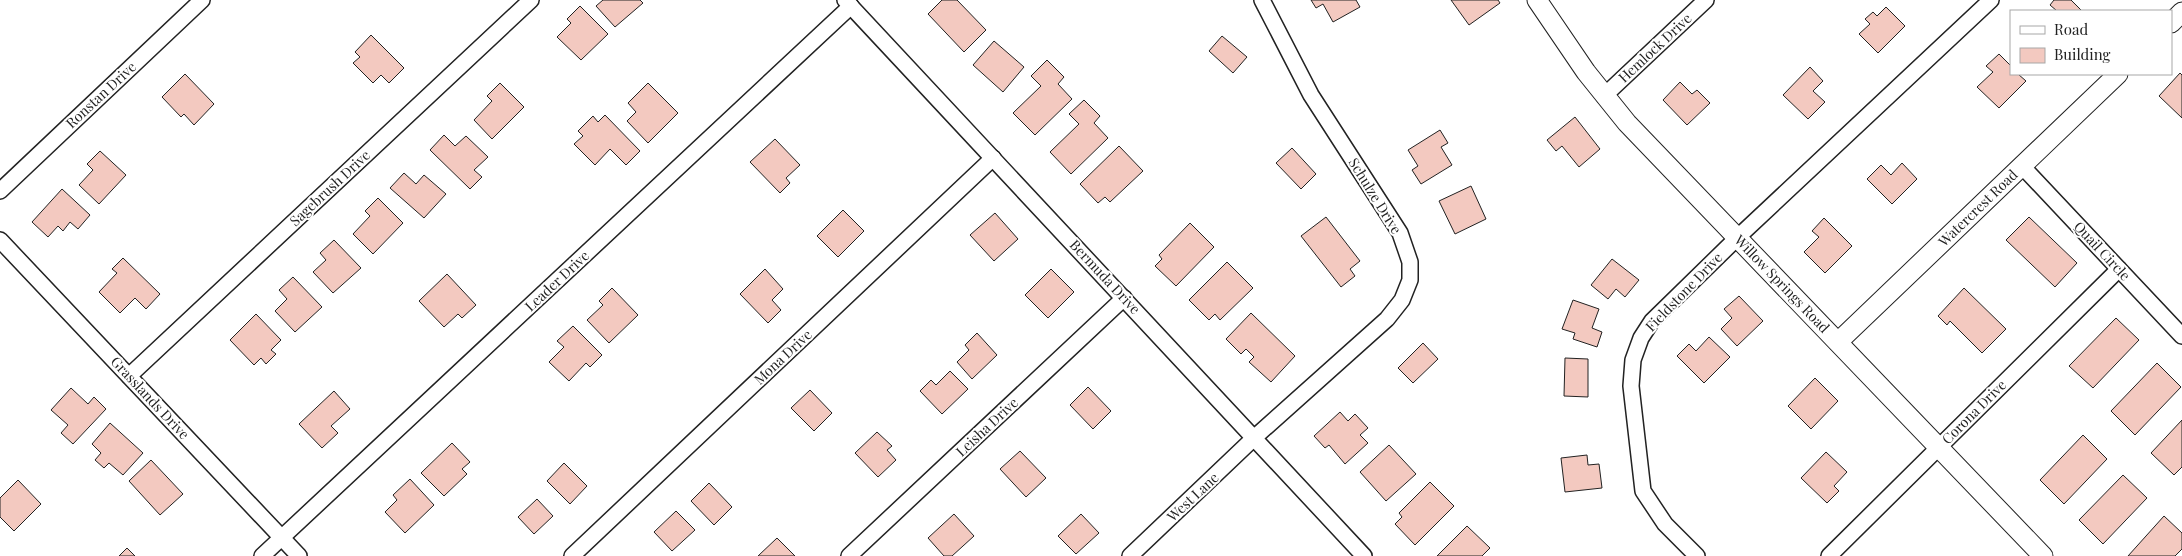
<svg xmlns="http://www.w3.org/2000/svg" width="2182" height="556" viewBox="0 0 2182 556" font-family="'Playfair Display',serif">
  <rect width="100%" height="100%" fill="#fff"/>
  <g fill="#f3c9c0" stroke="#222">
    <polygon points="603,0 640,0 643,3 615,27 596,6"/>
    <polygon points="942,0 957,0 986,30 964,52 928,14"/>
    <polygon points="1311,0 1356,0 1360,7 1333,22 1323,4 1316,8"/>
    <polygon points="1451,0 1498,0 1500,3 1469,25"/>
    <polygon points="2054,0 2071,0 2082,11 2057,11 2050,5"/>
    <polygon points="580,6 608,34 581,60 557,37 571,23 567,19"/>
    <polygon points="1886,7 1905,26 1878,53 1859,34 1870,24 1865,19 1873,12 1877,16"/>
    <polygon points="371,35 404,68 389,83 381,75 373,83 353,63 360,57 355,52"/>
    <polygon points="1222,36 1247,57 1233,73 1209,51"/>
    <polygon points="994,41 1024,67 1003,92 973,65"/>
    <polygon points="1999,54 2011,66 2011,74 2018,74 2026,81 1999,108 1977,87 1993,72 1986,66"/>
    <polygon points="1047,60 1064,77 1058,84 1072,99 1035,135 1013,113 1041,86 1031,76"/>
    <polygon points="1810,67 1823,81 1813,91 1825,102 1808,119 1783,95"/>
    <polygon points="2180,73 2182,75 2182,118 2159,96"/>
    <polygon points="185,74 214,104 194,125 184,114 181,117 162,97"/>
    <polygon points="1680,82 1692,94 1697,90 1710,103 1687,125 1663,100"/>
    <polygon points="500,83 524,107 492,139 474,120 492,101 487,96"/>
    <polygon points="648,83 678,113 648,143 627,121 636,112 628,103"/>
    <polygon points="1084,100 1100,116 1094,123 1108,138 1071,174 1050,152 1079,124 1069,114"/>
    <polygon points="605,115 640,151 626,165 610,149 595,165 574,144 583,136 578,131 593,116 598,122"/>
    <polygon points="1575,117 1600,149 1579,167 1562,146 1556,151 1547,140"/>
    <polygon points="1440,130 1448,143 1441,147 1452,165 1421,184 1412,170 1418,166 1408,150"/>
    <polygon points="444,135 455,146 466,136 488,157 474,170 482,177 470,189 430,150"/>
    <polygon points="775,139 800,165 786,178 790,183 780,193 750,162"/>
    <polygon points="1119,146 1143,171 1110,202 1105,197 1098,203 1080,184"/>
    <polygon points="1292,148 1316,174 1301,189 1276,163"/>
    <polygon points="100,151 126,175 99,204 79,185 93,170 87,164"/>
    <polygon points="1902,163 1917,179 1892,204 1867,179 1881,165 1891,175"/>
    <polygon points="404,173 416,184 424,175 446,194 424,218 390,188"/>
    <polygon points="1471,186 1486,219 1455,234 1439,201"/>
    <polygon points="62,189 90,215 78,229 70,222 63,231 58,226 48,237 32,222"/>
    <polygon points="378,198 403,223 373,254 353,234 370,216 365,211"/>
    <polygon points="843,210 864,231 838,257 817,236"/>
    <polygon points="995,213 1018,239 994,261 970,235"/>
    <polygon points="1326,217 1360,261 1350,269 1355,276 1341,287 1301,236"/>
    <polygon points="2029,217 2077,263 2055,287 2006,240"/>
    <polygon points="1824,218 1852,246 1825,273 1804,252 1819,237 1812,231"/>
    <polygon points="1190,223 1214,247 1176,286 1155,266 1162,259 1159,255"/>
    <polygon points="334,240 361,268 333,293 313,272 326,260 320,253"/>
    <polygon points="123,258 160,294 146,309 135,298 120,313 99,292 117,273 112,269"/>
    <polygon points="1612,259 1639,280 1625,297 1616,289 1608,299 1591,285"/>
    <polygon points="1227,262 1253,288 1220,320 1215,314 1209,320 1189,300"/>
    <polygon points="765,269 783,289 772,300 781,310 768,323 740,294"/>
    <polygon points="1051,269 1074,292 1048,318 1025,295"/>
    <polygon points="447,274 476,305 462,318 458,314 444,327 419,301"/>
    <polygon points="293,277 322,307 295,332 275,311 287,299 279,290"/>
    <polygon points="612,288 638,315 609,343 587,320 603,305 599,301"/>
    <polygon points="1964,288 2006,329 1982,353 1950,321 1947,325 1938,316"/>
    <polygon points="1739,296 1763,321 1737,346 1721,329 1732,318 1724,309"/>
    <polygon points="1573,300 1599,309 1592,328 1602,332 1597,347 1573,339 1575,333 1562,329"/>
    <polygon points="1251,313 1295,356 1271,382 1249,362 1254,357 1246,349 1241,354 1226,339"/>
    <polygon points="256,314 281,340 271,350 276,354 266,364 261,358 254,365 230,340"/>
    <polygon points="2116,318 2139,340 2093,388 2069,366"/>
    <polygon points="573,326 602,355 590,367 586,363 569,381 549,362 564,347 557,341"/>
    <polygon points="977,333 997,355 972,379 957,362 969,350 965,345"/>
    <polygon points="1709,337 1730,357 1704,383 1677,356 1689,344 1696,351"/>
    <polygon points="1423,343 1438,359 1413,383 1398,368"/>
    <polygon points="1565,358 1588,359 1588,397 1564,396"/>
    <polygon points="2157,363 2181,387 2135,435 2111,411"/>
    <polygon points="950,371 968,389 942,414 920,391 931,380 936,385"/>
    <polygon points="1815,378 1838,401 1811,429 1788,406"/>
    <polygon points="1088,387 1111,411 1093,429 1070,405"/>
    <polygon points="71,388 88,404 94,397 106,409 73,444 61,433 68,425 51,410"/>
    <polygon points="810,390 832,413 814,431 791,408"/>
    <polygon points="334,391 350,409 331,426 338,433 322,448 299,424"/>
    <polygon points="1340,412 1348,421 1355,414 1368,428 1360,435 1368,443 1345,464 1329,445 1325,448 1314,436"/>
    <polygon points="2182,420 2182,467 2174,475 2151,453"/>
    <polygon points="110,423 143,453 123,475 109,463 104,468 95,460 101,453 92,444"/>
    <polygon points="877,432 892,446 887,450 896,460 878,477 855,453"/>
    <polygon points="2083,435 2107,459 2064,504 2040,480"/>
    <polygon points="452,443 470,462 462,469 467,474 444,496 421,473"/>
    <polygon points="1389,445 1416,474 1386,501 1360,472"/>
    <polygon points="1020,451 1046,478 1026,497 1000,469"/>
    <polygon points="1826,452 1847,472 1834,486 1839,491 1827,503 1801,478"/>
    <polygon points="1587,455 1588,465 1599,464 1602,488 1565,492 1561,458"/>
    <polygon points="151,460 183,494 160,515 129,481"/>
    <polygon points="564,463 587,486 570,504 547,481"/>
    <polygon points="2123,475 2147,498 2103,544 2079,520"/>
    <polygon points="410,479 434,505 405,533 385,512 397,500 393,495"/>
    <polygon points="18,480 41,504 14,531 0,517 0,498"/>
    <polygon points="1430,482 1454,506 1415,545 1395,524 1402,517 1399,513"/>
    <polygon points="709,483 732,507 714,525 691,501"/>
    <polygon points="537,499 553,516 534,534 518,517"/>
    <polygon points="676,511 695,530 672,551 654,532"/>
    <polygon points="954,514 974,536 952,556 944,556 928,538"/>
    <polygon points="1081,514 1099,533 1076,554 1058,536"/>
    <polygon points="2164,516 2182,533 2182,549 2175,556 2128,556"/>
    <polygon points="1467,526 1490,548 1482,556 1437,556"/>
    <polygon points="777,538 795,556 758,556"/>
    <polygon points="127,548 135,556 119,556"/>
  </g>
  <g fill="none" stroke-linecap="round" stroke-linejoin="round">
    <g stroke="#222" stroke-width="18">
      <g id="minor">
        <polyline points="845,0 1364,556"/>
        <polyline points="1604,96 1706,0"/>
        <polyline points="2022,166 2182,336"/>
        <polyline points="0,191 202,0"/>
        <polyline points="0,240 299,556"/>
        <polyline points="129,376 531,0"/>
        <polyline points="262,556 851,6"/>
        <polyline points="572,556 993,158"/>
        <polyline points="849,556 1124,298"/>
        <polyline points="1130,556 1255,437 1387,319 1402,300 1410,280 1410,262 1400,233 1311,95 1262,0"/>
        <polyline points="1697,556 1665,524 1643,491 1631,386 1633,360 1641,338 1652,321 1738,237 1991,0"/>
        <polyline points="1829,556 2119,269"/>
      </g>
    </g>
    <g stroke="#222" stroke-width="21">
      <g id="tertiary">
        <polyline points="1537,0 1586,72 1627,123 2043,556"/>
        <polyline points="2171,23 2182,12"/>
        <polyline points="1838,342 2118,74"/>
      </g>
    </g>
    <use href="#minor" stroke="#fff" stroke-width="15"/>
    <use href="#tertiary" stroke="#fff" stroke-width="19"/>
  </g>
  <g text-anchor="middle" stroke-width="4" stroke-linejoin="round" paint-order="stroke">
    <g font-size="14" fill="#222" stroke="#fff">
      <text transform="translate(1655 48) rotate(-43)" y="5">Hemlock Drive</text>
      <text transform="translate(101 95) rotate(-43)" y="5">Ronstan Drive</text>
      <text transform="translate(330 188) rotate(-43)" y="5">Sagebrush Drive</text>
      <text transform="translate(1375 196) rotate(58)" y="5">Schulze Drive</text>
      <text transform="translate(1978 208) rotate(-44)" y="5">Watercrest Road</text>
      <text transform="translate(2102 251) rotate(47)" y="5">Quail Circle</text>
      <text transform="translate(1105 277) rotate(47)" y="5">Bermuda Drive</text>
      <text transform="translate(557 281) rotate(-43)" y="5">Leader Drive</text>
      <text transform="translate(1782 284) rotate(46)" y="5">Willow Springs Road</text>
      <text transform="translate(1684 292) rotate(-46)" y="5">Fieldstone Drive</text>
      <text transform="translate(783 357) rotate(-43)" y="5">Mona Drive</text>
      <text transform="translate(150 398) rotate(47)" y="5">Grasslands Drive</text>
      <text transform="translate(1974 412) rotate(-45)" y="5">Corona Drive</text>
      <text transform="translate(987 427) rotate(-43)" y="5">Leisha Drive</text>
      <text transform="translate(1193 497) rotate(-43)" y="5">West Lane</text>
    </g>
  </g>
  <rect x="2010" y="10" width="162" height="65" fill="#ffffff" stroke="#a7a7a7"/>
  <rect x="2020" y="26" width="25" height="8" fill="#ffffff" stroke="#a7a7a7"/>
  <text x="2054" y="35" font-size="15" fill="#222222">Road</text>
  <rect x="2020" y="48" width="25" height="15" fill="#f3c9c0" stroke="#a7a7a7"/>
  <text x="2054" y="60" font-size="15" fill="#222222">Building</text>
</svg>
